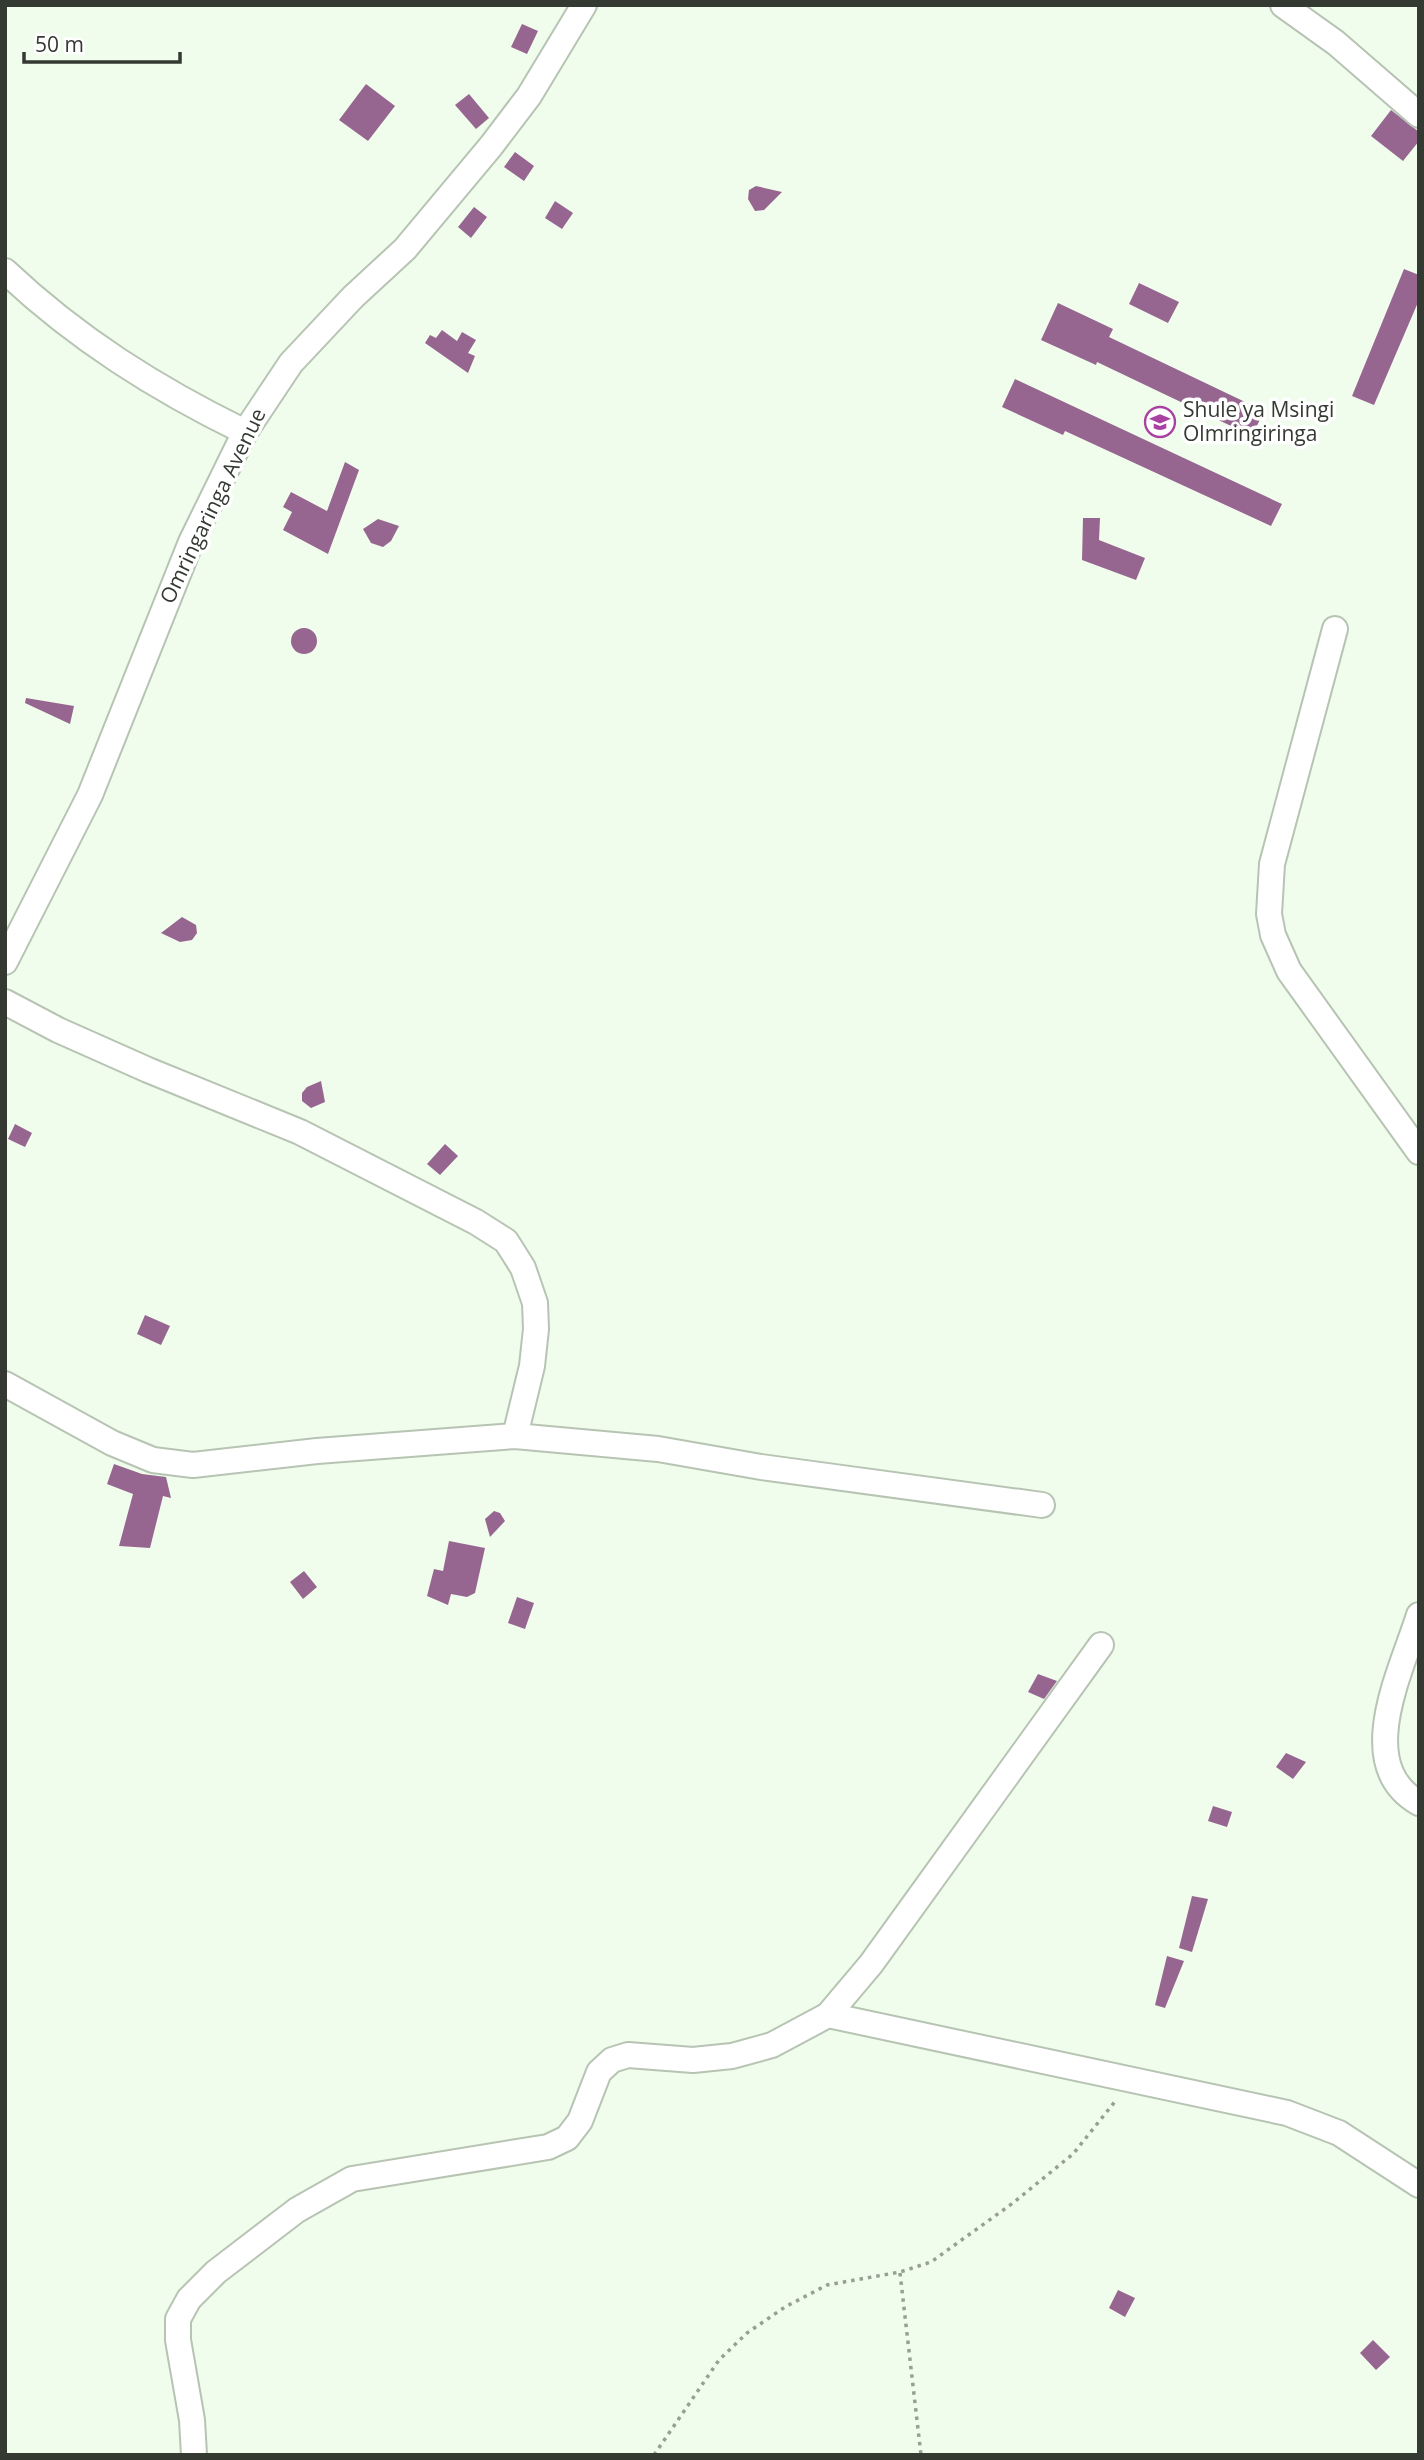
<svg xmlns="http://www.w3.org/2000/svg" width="1424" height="2460" viewBox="0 0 1424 2460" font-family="'Open Sans',sans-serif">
  <rect width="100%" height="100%" fill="#f0fdec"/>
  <g fill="#966690">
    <polygon points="522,24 538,31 527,54 511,47"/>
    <polygon points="366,84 395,106 368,141 339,120"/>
    <polygon points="469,94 489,118 476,129 455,105"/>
    <polygon points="1391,110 1419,132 1419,141 1403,161 1371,136"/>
    <polygon points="515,152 534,166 524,181 504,167"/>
    <polygon points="756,186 782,192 764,210 755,211 748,199 749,190"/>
    <polygon points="555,201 573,213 562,229 545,218"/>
    <polygon points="474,207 487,217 471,238 458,227"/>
    <polygon points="1404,269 1419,275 1419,300 1374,405 1352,396"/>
    <polygon points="1139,283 1179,302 1168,323 1129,304"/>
    <polygon points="1058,303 1113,329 1109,337 1264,411 1252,436 1097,362 1096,365 1041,340"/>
    <polygon points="442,330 457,341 462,332 476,340 468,353 475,356 468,373 425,343 430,335 436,338"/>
    <polygon points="1015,379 1282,504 1271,526 1065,431 1063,435 1002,407"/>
    <polygon points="345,462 359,470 328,554 283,530 292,512 283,507 291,492 327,511"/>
    <polygon points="1083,518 1100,518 1099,540 1145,558 1136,580 1082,560"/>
    <polygon points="378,519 399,526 391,541 383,547 371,543 363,529"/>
    <circle cx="304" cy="641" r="13"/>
    <polygon points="26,698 74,706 70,724 25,703"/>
    <polygon points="182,917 196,925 197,933 192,940 180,942 161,933"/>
    <polygon points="321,1081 325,1102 311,1108 302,1101 302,1093 307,1087"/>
    <polygon points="15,1124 32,1133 25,1147 8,1139"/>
    <polygon points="445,1144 458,1156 440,1175 427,1164"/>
    <polygon points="145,1315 170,1326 161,1345 137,1334"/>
    <polygon points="114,1464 142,1474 166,1477 171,1498 163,1496 150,1548 119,1546 133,1494 107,1484"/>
    <polygon points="494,1511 500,1513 505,1521 490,1537 485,1519"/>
    <polygon points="449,1541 485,1548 475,1593 467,1597 451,1594 448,1605 427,1596 434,1569 443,1571"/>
    <polygon points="304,1571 317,1587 303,1599 290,1582"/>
    <polygon points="517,1597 534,1603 525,1629 508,1623"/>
    <polygon points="1038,1674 1057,1681 1044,1699 1028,1692"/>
    <polygon points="1286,1753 1306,1762 1293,1779 1276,1767"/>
    <polygon points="1213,1806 1232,1812 1227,1827 1208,1821"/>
    <polygon points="1192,1896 1208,1899 1192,1952 1179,1948"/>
    <polygon points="1167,1956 1184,1961 1165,2008 1155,2005"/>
    <polygon points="1118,2290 1135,2298 1125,2317 1109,2308"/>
    <polygon points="1373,2340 1390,2357 1376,2370 1360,2353"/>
  </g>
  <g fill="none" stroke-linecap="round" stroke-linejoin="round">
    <g stroke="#b7c4b3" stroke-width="28">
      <g id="street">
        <polyline points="1283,5 1336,43 1419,115"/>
        <path d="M5,271C77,339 157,389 245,432"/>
        <polyline points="1335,629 1272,864 1269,914 1273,935 1289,971 1419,1152"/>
        <polyline points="5,962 90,795 191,542 245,432 291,363 353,297 405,249 491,146 529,96 584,5"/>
        <polyline points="5,1002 58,1030 148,1070 300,1132 476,1222 506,1241 523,1268 535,1303 536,1329 532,1366 515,1436"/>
        <polyline points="5,1384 112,1443 153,1460 193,1465 317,1451 515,1436 658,1449 761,1467 1042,1505"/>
        <path d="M1419,1615C1402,1670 1352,1765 1419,1803"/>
        <polyline points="828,2015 1287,2113 1339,2133 1419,2185"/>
        <polyline points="194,2455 192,2420 178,2340 178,2319 189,2299 216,2272 297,2210 352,2179 548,2147 567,2138 580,2121 599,2072 612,2060 628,2055 693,2060 732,2056 772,2045 828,2015 871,1964 1101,1645"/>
      </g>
    </g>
    <g stroke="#969f93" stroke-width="3.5" stroke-dasharray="3.5 5" stroke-linecap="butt">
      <polyline points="900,2273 921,2455"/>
      <polyline points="654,2455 719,2360 747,2333 785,2307 827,2285 900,2272 931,2262 1013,2203 1073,2154 1117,2099"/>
    </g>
    <use href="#street" stroke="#fff" stroke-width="24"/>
  </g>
  <defs>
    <g id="school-ring" transform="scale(1.575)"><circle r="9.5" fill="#fff" stroke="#aa41a2" stroke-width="1.5"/><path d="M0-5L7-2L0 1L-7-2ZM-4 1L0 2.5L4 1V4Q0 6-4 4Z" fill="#aa41a2"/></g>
  </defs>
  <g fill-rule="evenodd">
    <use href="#school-ring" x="1160" y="422"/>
  </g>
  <g text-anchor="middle" stroke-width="7" stroke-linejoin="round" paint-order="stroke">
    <g font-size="21" fill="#343932" stroke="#fff" text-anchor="start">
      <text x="1183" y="417">Shule ya Msingi<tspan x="1183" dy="24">Olmringiringa</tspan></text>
    </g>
    <g font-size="21" fill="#343932" stroke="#fff">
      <text transform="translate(213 506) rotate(-64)" y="7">Omringaringa Avenue</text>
    </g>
  </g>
  <rect width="1424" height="2460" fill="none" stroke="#343932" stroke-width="14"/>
  <path d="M24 52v10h156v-10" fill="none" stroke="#343932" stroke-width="3.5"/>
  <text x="35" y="52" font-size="21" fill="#343932" stroke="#ffffff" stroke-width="5" paint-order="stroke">50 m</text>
</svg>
